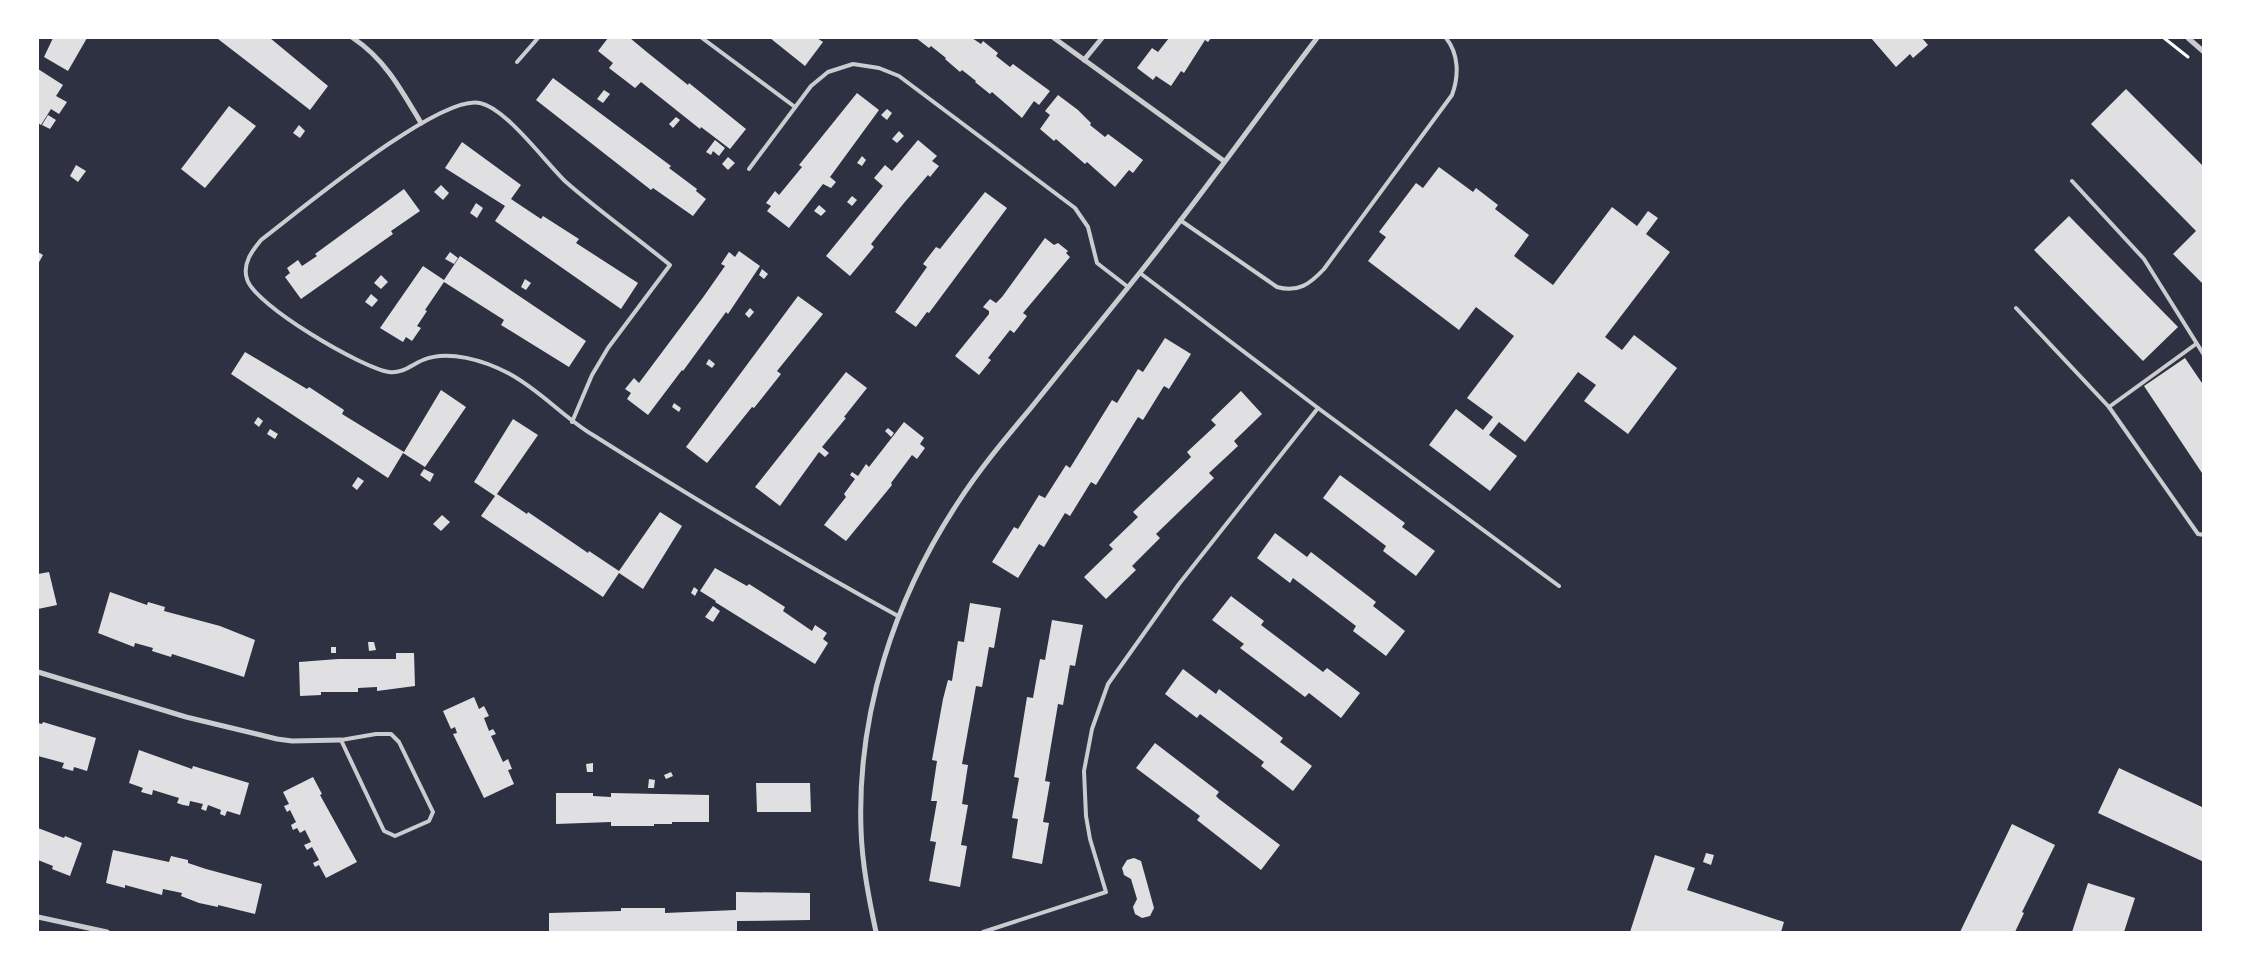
<svg xmlns="http://www.w3.org/2000/svg" width="2241" height="970" viewBox="0 0 2241 970" font-family="Signika,sans-serif">
  <rect width="100%" height="100%" fill="#2d3142"/>
  <g fill="#e0e0e3">
    <polygon points="53,38 87,38 68,71 44,57"/>
    <polygon points="219,38 270,38 328,86 310,110 218,39"/>
    <polygon points="608,38 630,38 648,53 688,85 689,83 746,129 730,149 701,127 700,129 641,82 635,88 609,68 613,63 598,51"/>
    <polygon points="770,38 817,38 823,42 805,66"/>
    <polygon points="916,38 972,38 981,44 983,41 998,53 996,56 1010,67 1013,64 1050,91 1039,105 1034,101 1022,118 992,92 990,94 975,82 976,81 962,70 960,72 945,59 946,58 931,46 929,48"/>
    <polygon points="1169,38 1211,38 1208,42 1205,40 1184,73 1181,71 1171,86 1156,76 1153,80 1137,68 1152,48 1158,52"/>
    <polygon points="1871,38 1922,38 1928,45 1913,58 1910,54 1896,67"/>
    <polygon points="38,69 63,85 56,96 67,102 59,114 51,109 41,125 38,123"/>
    <polygon points="553,78 671,166 669,168 697,189 696,191 706,199 693,216 653,188 651,190 536,100"/>
    <polygon points="2126,89 2204,167 2204,285 2173,254 2196,231 2091,124"/>
    <polygon points="604,90 610,94 603,103 597,99"/>
    <polygon points="857,93 879,110 830,177 836,182 831,188 823,184 789,228 767,211 771,206 766,203 775,191 779,195 802,167 799,165"/>
    <polygon points="1058,95 1078,110 1091,123 1090,125 1105,137 1108,134 1143,160 1133,173 1129,170 1115,187 1087,162 1085,164 1056,139 1054,141 1040,129 1050,115 1045,111"/>
    <polygon points="229,106 256,126 205,188 181,169"/>
    <polygon points="887,109 892,113 887,120 881,115"/>
    <polygon points="48,115 56,120 50,129 42,125"/>
    <polygon points="676,117 680,120 673,128 669,124"/>
    <polygon points="299,125 305,131 300,138 293,133"/>
    <polygon points="899,131 904,136 897,143 892,139"/>
    <polygon points="715,140 725,148 719,156 713,151 711,155 706,152"/>
    <polygon points="918,140 937,156 932,161 939,166 930,177 928,175 904,203 871,244 874,247 850,276 826,256 883,186 874,178 885,165 892,171"/>
    <polygon points="462,142 521,185 511,199 541,219 543,216 579,239 576,243 638,283 621,309 495,221 505,206 445,168"/>
    <polygon points="862,156 866,160 862,166 857,163"/>
    <polygon points="728,157 735,163 728,170 722,164"/>
    <polygon points="76,165 86,171 78,182 70,176"/>
    <polygon points="1439,167 1473,192 1476,188 1498,205 1495,209 1529,235 1514,256 1553,285 1612,207 1637,226 1648,211 1658,218 1646,234 1670,252 1605,337 1622,350 1634,335 1677,368 1628,434 1584,401 1596,385 1578,372 1525,442 1499,422 1489,435 1517,456 1490,491 1429,445 1456,409 1483,430 1493,417 1467,398 1514,336 1476,307 1459,330 1368,261 1386,237 1379,232 1416,183 1423,188"/>
    <polygon points="441,185 449,193 443,200 434,192"/>
    <polygon points="404,189 420,211 391,231 393,234 301,299 285,277 290,273 287,268 298,260 302,266 317,256 315,254"/>
    <polygon points="985,192 1007,208 929,313 927,312 916,327 895,312 927,267 923,264 936,247 940,249"/>
    <polygon points="852,196 857,200 852,206 847,202"/>
    <polygon points="476,203 483,208 477,218 470,213"/>
    <polygon points="819,205 826,211 821,216 814,211"/>
    <polygon points="2069,216 2178,327 2143,361 2034,250"/>
    <polygon points="1045,238 1054,245 1058,243 1068,251 1066,253 1070,257 1023,313 1027,316 1014,333 1010,330 988,358 991,360 979,375 955,356 989,314 989,311 983,307 990,299 996,303 1002,297"/>
    <polygon points="739,251 760,266 728,314 726,312 683,371 682,370 648,415 627,399 631,393 625,389 634,378 639,383 704,296 725,266 721,264 729,252 735,257"/>
    <polygon points="38,252 43,255 38,264"/>
    <polygon points="450,252 458,258 454,264 445,259"/>
    <polygon points="460,256 586,341 569,367 501,325 504,320 444,282 425,310 427,311 417,326 421,328 412,341 406,337 403,342 380,328 423,266 444,280"/>
    <polygon points="762,269 768,274 764,279 759,275"/>
    <polygon points="381,275 388,282 381,289 374,283"/>
    <polygon points="525,279 531,283 526,290 521,287"/>
    <polygon points="371,294 378,300 372,307 365,302"/>
    <polygon points="798,296 823,314 777,371 781,374 754,408 752,407 707,463 686,447"/>
    <polygon points="750,308 754,312 749,318 745,314"/>
    <polygon points="1165,338 1191,354 1169,389 1164,386 1143,420 1138,417 1096,485 1091,482 1070,516 1065,513 1044,547 1039,544 1018,578 992,562 1014,527 1018,529 1039,495 1045,498 1066,465 1070,468 1112,400 1117,403 1138,369 1143,372"/>
    <polygon points="245,352 307,389 309,387 344,410 342,414 404,452 441,390 466,407 425,467 403,453 388,478 231,374"/>
    <polygon points="2185,358 2204,386 2204,476 2144,386"/>
    <polygon points="709,359 715,364 712,368 706,364"/>
    <polygon points="846,372 867,388 844,417 846,418 822,447 829,453 825,457 819,452 780,506 755,487"/>
    <polygon points="1241,391 1262,414 1234,441 1238,446 1209,473 1214,478 1156,534 1160,538 1132,566 1136,570 1106,599 1084,577 1113,549 1109,545 1138,517 1133,512 1191,457 1187,452 1216,425 1211,420"/>
    <polygon points="674,403 681,408 679,412 672,407"/>
    <polygon points="258,417 263,421 259,427 254,423"/>
    <polygon points="513,419 538,435 497,494 527,514 528,512 588,553 589,551 619,571 660,512 682,526 643,589 619,573 603,597 481,516 495,496 474,482"/>
    <polygon points="904,422 924,438 920,444 925,448 917,459 912,455 891,483 892,485 846,541 824,525 846,497 844,494 855,479 850,475 852,472 858,476 866,464 869,467"/>
    <polygon points="888,428 894,433 891,437 885,431"/>
    <polygon points="270,429 278,434 275,439 267,434"/>
    <polygon points="424,469 434,474 430,482 420,475"/>
    <polygon points="1340,475 1405,523 1402,527 1435,551 1416,576 1383,551 1386,546 1323,498"/>
    <polygon points="358,477 364,481 357,490 352,486"/>
    <polygon points="442,515 450,522 441,531 433,524"/>
    <polygon points="1275,533 1307,557 1311,552 1376,602 1373,606 1405,631 1386,656 1353,631 1356,626 1293,578 1290,583 1257,558"/>
    <polygon points="715,568 747,586 749,584 785,607 783,611 812,631 815,625 827,633 823,639 828,643 815,664 715,602 716,601 700,591"/>
    <polygon points="49,572 57,605 38,609 38,574"/>
    <polygon points="694,587 698,590 695,596 691,593"/>
    <polygon points="110,592 147,605 148,602 165,607 164,611 220,626 255,640 244,677 172,654 171,657 152,651 153,648 135,643 134,647 98,633"/>
    <polygon points="1231,596 1264,621 1261,625 1323,672 1327,668 1360,693 1341,718 1309,693 1305,697 1240,648 1244,644 1212,620"/>
    <polygon points="970,603 1001,608 994,648 989,647 982,687 976,686 962,764 968,765 962,804 968,805 961,845 967,846 960,887 929,881 936,842 930,841 937,801 931,801 937,761 932,760 943,699 948,680 952,681 958,641 964,642"/>
    <polygon points="713,606 720,611 713,622 705,617"/>
    <polygon points="1052,620 1083,625 1075,666 1070,665 1063,705 1058,704 1045,781 1050,782 1043,822 1049,823 1042,864 1012,858 1018,819 1012,818 1019,778 1014,777 1027,697 1033,698 1040,659 1045,660"/>
    <polygon points="368,642 374,642 376,650 369,651"/>
    <rect x="331" y="647" width="5" height="6"/>
    <polygon points="396,653 414,653 415,686 377,691 377,687 358,688 358,692 321,692 321,695 300,696 299,662 338,659 396,659"/>
    <polygon points="1183,669 1216,694 1219,689 1283,738 1280,742 1312,766 1293,791 1261,766 1264,762 1200,714 1197,718 1165,694"/>
    <polygon points="474,697 479,709 484,706 489,716 484,718 489,731 493,729 496,734 491,736 503,762 508,759 512,769 508,770 514,784 484,798 453,734 457,733 455,727 451,729 443,711"/>
    <polygon points="43,722 96,738 87,771 74,767 73,771 62,768 64,763 38,756 38,723 42,724"/>
    <polygon points="1155,743 1219,792 1216,796 1219,799 1280,845 1261,870 1197,820 1200,816 1136,768"/>
    <polygon points="139,750 192,769 193,766 249,783 240,815 227,811 225,816 220,814 221,810 208,805 206,811 201,809 203,804 190,801 189,806 183,805 177,803 179,798 153,790 152,795 141,792 143,788 129,783"/>
    <polygon points="593,763 593,772 587,772 586,764"/>
    <polygon points="2119,768 2204,808 2204,862 2098,813"/>
    <polygon points="671,772 673,776 666,779 664,775"/>
    <polygon points="313,777 322,794 320,795 357,862 326,878 319,865 315,867 313,863 319,860 312,847 307,850 304,845 311,842 305,830 300,833 297,828 293,830 291,825 296,822 290,810 287,812 284,806 289,804 283,792"/>
    <polygon points="649,779 655,780 654,788 648,788"/>
    <polygon points="756,783 810,783 811,812 757,812"/>
    <polygon points="556,793 593,793 593,796 611,797 611,793 709,795 709,822 672,822 672,824 654,824 654,826 611,826 611,822 556,824"/>
    <polygon points="2012,824 2055,845 2022,912 2024,913 2015,932 1960,932"/>
    <polygon points="38,828 64,838 65,836 82,843 70,876 52,869 53,866 38,860"/>
    <polygon points="113,850 169,862 171,856 188,860 188,863 206,869 262,884 255,914 218,905 218,907 199,903 181,896 182,893 163,889 162,895 125,885 125,888 106,883"/>
    <polygon points="1706,853 1714,855 1711,865 1703,862"/>
    <polygon points="1655,855 1695,868 1687,890 1784,922 1781,932 1630,932"/>
    <polygon points="1134,858 1141,861 1154,908 1150,916 1142,918 1135,914 1133,907 1137,899 1131,879 1124,875 1122,868 1127,860"/>
    <polygon points="2088,883 2135,898 2124,932 2072,932"/>
    <polygon points="736,892 810,893 810,920 737,921 737,932 549,932 549,913 621,911 621,908 665,908 665,913 736,910"/>
  </g>
  <g fill="none" stroke-linecap="round" stroke-linejoin="round">
    <polyline stroke="#fff" stroke-width="3" points="2164,38 2188,57"/>
    <g stroke="#caccd0" stroke-width="4">
      <polyline points="702,38 795,107"/>
      <polyline points="517,62 538,38"/>
      <polyline points="749,169 811,86 828,72 853,64 879,68 899,76 1075,208 1088,227 1097,263 1128,287"/>
      <polyline points="2072,181 2144,259 2204,355"/>
      <path d="M1180,220L1277,287C1298,293 1310,284 1324,269L1452,95C1459,76 1459,54 1446,38"/>
      <polyline points="1140,273 1318,408 1559,586"/>
      <polyline points="2016,308 2109,407 2198,534 2204,535"/>
      <polyline points="2109,407 2196,344"/>
      <path d="M572,422L592,375L608,348L670,265C636,237 599,211 566,182C545,162 507,109 480,103C440,93 298,212 261,240C252,251 242,264 247,279C254,305 362,368 389,372C402,374 411,365 423,360C448,349 485,361 508,373C539,389 563,417 593,435C693,498 794,559 898,616"/>
      <polygon points="376,734 391,734 399,742 433,812 429,821 395,836 384,831 341,740"/>
      <polyline points="983,932 1106,892 1090,839 1086,816 1084,771 1092,729 1108,684 1179,584 1318,408"/>
    </g>
    <g stroke="#caccd0" stroke-width="5">
      <path d="M353,38C385,59 402,91 421,123"/>
      <polyline points="1054,38 1224,161"/>
      <polyline points="2188,38 2204,52"/>
      <polyline points="1084,60 1102,38"/>
      <polyline points="38,672 186,717 277,739 292,741 341,740"/>
      <polyline points="38,917 107,932"/>
      <path d="M876,932C869,899 862,864 861,829C857,714 894,600 957,504C978,471 1004,440 1030,409C1066,364 1102,320 1138,275C1200,198 1257,117 1317,38"/>
    </g>
  </g>
  <rect width="2241" height="970" fill="none" stroke="#ffffff" stroke-width="78"/>
</svg>
